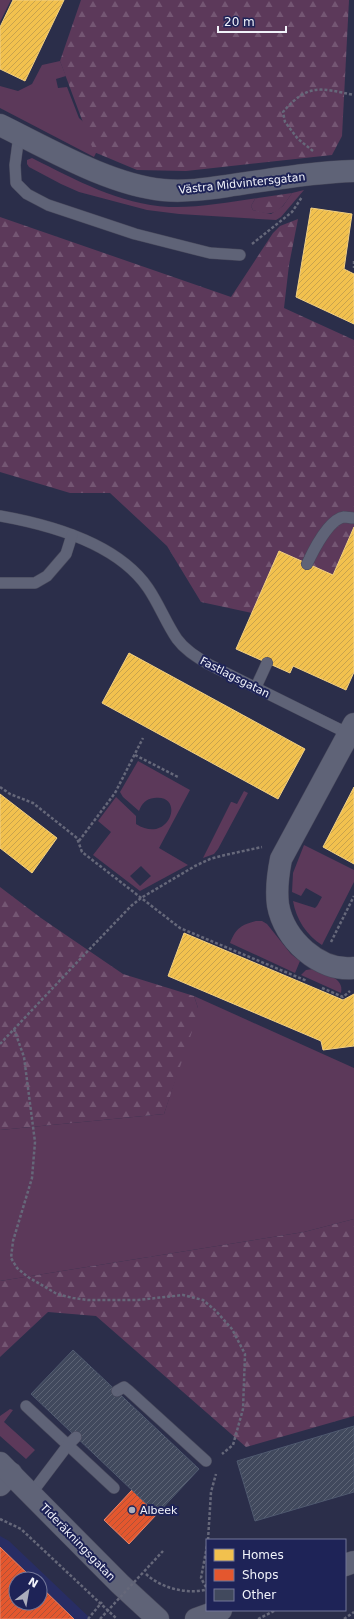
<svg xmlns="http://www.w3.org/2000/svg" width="354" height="1619" viewBox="0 0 354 1619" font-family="'DejaVu Sans',sans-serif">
  <defs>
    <pattern id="forest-firs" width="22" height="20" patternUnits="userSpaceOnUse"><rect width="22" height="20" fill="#5c395a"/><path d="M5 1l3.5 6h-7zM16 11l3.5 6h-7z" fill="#745673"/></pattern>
    <pattern id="homes-hatch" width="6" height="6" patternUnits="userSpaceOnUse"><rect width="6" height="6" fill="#f2c14e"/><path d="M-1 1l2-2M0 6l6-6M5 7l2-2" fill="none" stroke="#c8a34d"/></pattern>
    <pattern id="shops-hatch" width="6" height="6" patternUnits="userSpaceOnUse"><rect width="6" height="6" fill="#e4572e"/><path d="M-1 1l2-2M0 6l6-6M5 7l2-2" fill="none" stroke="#ad5238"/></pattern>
    <pattern id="building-hatch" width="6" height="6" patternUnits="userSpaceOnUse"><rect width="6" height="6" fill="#41495d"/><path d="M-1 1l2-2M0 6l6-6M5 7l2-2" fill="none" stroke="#5d6475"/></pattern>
  </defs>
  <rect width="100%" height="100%" fill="#2b2e4a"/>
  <path fill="#282d64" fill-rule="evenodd" d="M0,1536L9,1541L91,1619H0ZM16,1579H40V1603H16Z"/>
  <g fill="#5c395a" fill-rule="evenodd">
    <polygon points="0,0 11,0 0,22"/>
    <polygon points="60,61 66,76 56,79 58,88 67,87 79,118 103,139 94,157 0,108 0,86 18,91 32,84 42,65"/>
    <path d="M32,158C76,180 119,204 169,207C199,208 228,202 258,198L255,199L251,206L253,210L271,214L283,206L292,193L304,190L281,217L276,220L179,214L147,210L79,192L61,184L29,167L27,164V160Z"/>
    <path d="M138,761L190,790L159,848L188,865L140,891L93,855L111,832L98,821L116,797L136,816V824C170,846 186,793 154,798C146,799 142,803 139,811L123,797L120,792ZM141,866L151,876L140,886L130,876Z"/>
    <polygon points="244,791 248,793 218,849 214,854 203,858 231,802 232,802 237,804"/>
    <path d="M304,845L354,870V882L322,945C307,936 296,919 293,901L315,908L317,906L322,897L306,888L301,896L292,892L293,873Z"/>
    <path d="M256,921H262L267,924L291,954L300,961L295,973L230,943C236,928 241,925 256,921Z"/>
    <path d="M313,969C324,973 345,978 341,993L301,975L306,970Z"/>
    <polygon points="194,996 354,1068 354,1219 304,1232 0,1281 0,1130 164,1114 198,1008"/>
    <polygon points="10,1409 13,1410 4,1422 35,1450 26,1459 0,1436 0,1416"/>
  </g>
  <g fill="url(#forest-firs)">
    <polygon points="81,0 349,0 342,136 332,155 186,171 137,170 94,152 60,61"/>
    <path d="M292,193C280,211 275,218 253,210L251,206L255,199L258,198Z"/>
    <polygon points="0,217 231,297 273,233 280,226 298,219 289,265 284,308 354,340 354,527 333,575 252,613 201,602 167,546 110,493 70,493 0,472"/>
    <polygon points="0,887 41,918 123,974 194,996 199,1011 164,1114 0,1130"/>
    <polygon points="354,1219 354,1416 246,1447 96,1316 48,1312 0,1357 0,1281 304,1232"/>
  </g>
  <g fill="url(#homes-hatch)" stroke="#f2d082">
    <polygon points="13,0 64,0 25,81 0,69 0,27"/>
    <polygon points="311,208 352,214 344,269 354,274 354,324 296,297"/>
    <polygon points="354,527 354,672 346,690 293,666 290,673 236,649 279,551 333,575"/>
    <polygon points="129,653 305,749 278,799 102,703"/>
    <polygon points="354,787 354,864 323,847"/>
    <polygon points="0,794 57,838 32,873 0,848"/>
    <polygon points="184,933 343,1000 354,994 354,1046 323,1050 321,1041 168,976"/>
  </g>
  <g fill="url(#shops-hatch)" stroke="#e8866b">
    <polygon points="132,1490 157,1514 129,1544 104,1520"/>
    <polygon points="0,1547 33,1579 16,1579 16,1603 40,1603 40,1586 74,1619 0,1619"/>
  </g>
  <g fill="url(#building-hatch)" stroke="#4f596f">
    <polygon points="73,1350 199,1469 157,1514 31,1394"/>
    <polygon points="354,1426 354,1492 255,1521 237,1461"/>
  </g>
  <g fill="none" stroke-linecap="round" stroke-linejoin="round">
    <g stroke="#47485b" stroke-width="12">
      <g id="service">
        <polyline points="19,135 15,165 16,183 27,194 48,205 135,234 210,253 240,255"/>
        <path d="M0,516C51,525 117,543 148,588C159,604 166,623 177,639C185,650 197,657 208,664L349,734"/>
        <path d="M307,564C313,551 329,519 344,517C347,517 351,518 354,518"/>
        <polyline points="0,583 35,583 47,576 66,554 72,535"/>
        <polyline points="256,687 267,663"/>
        <polyline points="117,1391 124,1387 129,1391 206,1461"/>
        <polyline points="26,1406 114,1488"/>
        <polyline points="31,1494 68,1445 76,1437"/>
      </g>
    </g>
    <g stroke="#47485b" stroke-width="23">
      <g id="minor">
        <path d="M0,125C49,149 110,185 163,190C185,192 206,189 227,186C269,180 312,172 354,171"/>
        <path d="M354,724L281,859C278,874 276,890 278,905C284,939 319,972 354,968"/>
        <polyline points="0,1485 11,1473"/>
        <polyline points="345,1565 354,1562"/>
        <polyline points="196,1619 221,1610"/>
      </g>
    </g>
    <g stroke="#47485b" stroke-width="23">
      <polyline id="tertiary" points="0,1463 120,1584 158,1619"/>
    </g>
    <g stroke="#66687a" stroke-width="2.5" stroke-dasharray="3 2" stroke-linecap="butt">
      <path d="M313,151L298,139L285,122L283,112C308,83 320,88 354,95"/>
      <polyline points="252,244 292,212 302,197"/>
      <polyline points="354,261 354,268"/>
      <polyline points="135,755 178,777"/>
      <polyline points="0,787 10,794 33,803 77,838 82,852 180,928 307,981"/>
      <polyline points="79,841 115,793 143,738"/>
      <polyline points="331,942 354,896"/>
      <polyline points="322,988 343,997 350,991"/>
      <polyline points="14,1029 24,1057 35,1142 32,1178 13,1241 11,1258 17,1268 28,1277 57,1294 73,1298 88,1300 138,1300 183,1295 203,1300 216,1311 232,1329 245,1354 243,1409 233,1445 222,1454"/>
      <polyline points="0,1044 83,956 131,906 141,898 195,866 210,859 225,855 262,847"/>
      <polyline points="0,1519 21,1529 117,1619"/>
      <polyline points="208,1540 211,1492 216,1474"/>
      <polyline points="207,1546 201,1578 207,1589"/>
      <path d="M146,1574C161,1588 185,1594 205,1590"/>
      <polyline points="88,1619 102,1602"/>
      <polyline points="258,1619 276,1610"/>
      <polyline points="344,1619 354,1612"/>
    </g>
    <use href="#service" stroke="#5f6377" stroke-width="11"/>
    <use href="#minor" stroke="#5f6377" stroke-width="22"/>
    <use href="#tertiary" stroke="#5f6377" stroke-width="22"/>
    <polyline stroke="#66687a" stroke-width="2.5" stroke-dasharray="3 2" stroke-linecap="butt" points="100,1619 163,1551"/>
  </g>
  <circle fill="#acaebc" stroke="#1e2357" stroke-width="1.5" cx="132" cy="1510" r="4"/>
  <g text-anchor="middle" stroke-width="4" stroke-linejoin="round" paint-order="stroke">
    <g font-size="11" fill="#f1f3fa" stroke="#1e2357">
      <text transform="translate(242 183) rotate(-6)" y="4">Västra Midvintersgatan</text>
      <text transform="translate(235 677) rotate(27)" y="4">Fastlagsgatan</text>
      <text transform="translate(78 1542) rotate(46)" y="4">Tideräkningsgatan</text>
    </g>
    <g font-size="11" fill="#f1f3fa" stroke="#1e2357" text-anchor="start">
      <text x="140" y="1514">Albeek</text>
    </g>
  </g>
  <rect x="206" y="1539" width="140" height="72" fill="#1e2357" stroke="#727698"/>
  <rect x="214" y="1549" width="20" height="12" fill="#f2c14e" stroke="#727698"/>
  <text x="242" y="1559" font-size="12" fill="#f1f3fa">Homes</text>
  <rect x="214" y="1569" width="20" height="12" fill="#e4572e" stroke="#727698"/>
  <text x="242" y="1579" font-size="12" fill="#f1f3fa">Shops</text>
  <rect x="214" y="1589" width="20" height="12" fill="#41495d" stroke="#727698"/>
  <text x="242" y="1599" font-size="12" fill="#f1f3fa">Other</text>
  <g transform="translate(28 1591) rotate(31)"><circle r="19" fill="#1e2357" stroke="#727698"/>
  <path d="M0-3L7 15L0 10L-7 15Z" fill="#acaebc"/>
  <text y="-6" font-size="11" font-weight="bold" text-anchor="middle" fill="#f1f3fa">N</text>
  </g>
  <path d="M218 26v6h68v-6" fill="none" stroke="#f1f3fa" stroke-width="2"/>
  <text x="224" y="26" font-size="12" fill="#f1f3fa" stroke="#1e2357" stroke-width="3" paint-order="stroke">20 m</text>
</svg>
